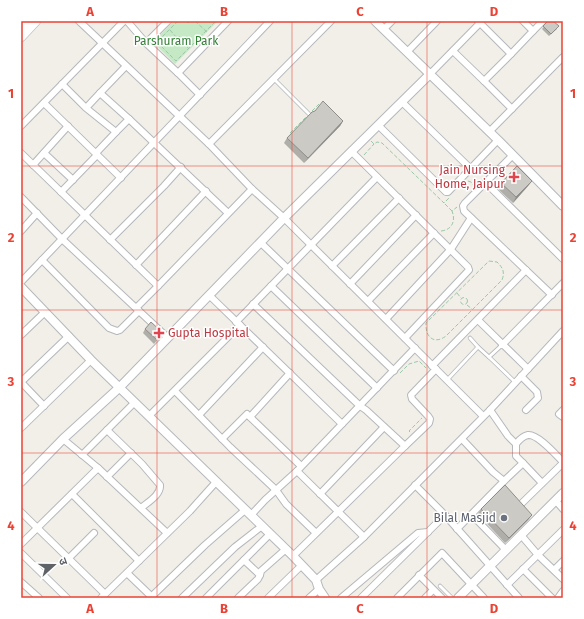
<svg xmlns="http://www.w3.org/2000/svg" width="584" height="619" viewBox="0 0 584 619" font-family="'Fira Sans','Noto Sans Devanagari',sans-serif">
  <rect width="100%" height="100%" fill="#f1efe8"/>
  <polygon fill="#c5e8c5" points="174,21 218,21 175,64 153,42"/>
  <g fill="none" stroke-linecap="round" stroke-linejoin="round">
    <g stroke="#b5b8bc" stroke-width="4.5">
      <g id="service">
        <polyline points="274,79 309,114"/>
        <polyline points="478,347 489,357 502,345"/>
        <polyline points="489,357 515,382"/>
        <polyline points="447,380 478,347 470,338"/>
        <polyline points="440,586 452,598"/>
      </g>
    </g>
    <g stroke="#b5b8bc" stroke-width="8">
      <g id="minor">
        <polyline points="79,21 209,144 252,189 284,218 483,416"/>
        <polyline points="127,21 146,43"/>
        <polyline points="168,21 146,43 178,73 228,21"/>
        <polyline points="384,29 392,21"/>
        <polyline points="533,31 543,21"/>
        <polyline points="408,51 437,21"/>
        <polyline points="453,51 484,81 511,54 480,23"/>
        <polyline points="511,54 533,31 523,21"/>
        <polyline points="178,73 200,95"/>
        <polyline points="430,74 480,23 478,21"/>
        <polyline points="484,81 512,109"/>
        <polyline points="62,84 86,108 100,93 129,119 116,132 86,108"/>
        <polyline points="100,93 126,66"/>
        <polyline points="402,102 471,169"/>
        <polyline points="44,103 121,178"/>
        <polyline points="129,119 228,213"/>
        <polyline points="378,125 446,192 448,192 498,140"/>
        <polyline points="21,126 124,21"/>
        <polyline points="489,132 563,57"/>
        <polyline points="209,144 331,21"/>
        <polyline points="351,151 468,267 469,270 405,338"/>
        <polyline points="21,153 158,286 136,308"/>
        <polyline points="44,153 73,180"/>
        <polyline points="96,153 116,132"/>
        <polyline points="513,155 465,203 463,206 464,211 552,295"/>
        <polyline points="33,165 68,126"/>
        <polyline points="486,183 563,259"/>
        <polyline points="61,192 97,155"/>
        <polyline points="21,197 62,239 168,338"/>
        <polyline points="21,231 37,213"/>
        <polyline points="110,240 164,186 181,167"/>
        <polyline points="260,242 394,371"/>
        <polyline points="42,260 109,328 117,331 120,330 139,311"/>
        <polyline points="136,265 206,191"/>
        <polyline points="332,266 399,198"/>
        <polyline points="21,282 270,21"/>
        <polyline points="350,284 416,215"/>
        <polyline points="158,286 252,189"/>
        <polyline points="271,286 377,388"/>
        <polyline points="209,295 342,424"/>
        <polyline points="368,301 434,233"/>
        <polyline points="253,304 360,406 366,410 405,446 293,556"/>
        <polyline points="386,319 451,249 471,218"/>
        <polyline points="478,320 528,369"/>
        <polyline points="236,322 377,177"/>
        <polyline points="21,335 45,312"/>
        <polyline points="502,345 563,283"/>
        <polyline points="432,366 526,270"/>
        <polyline points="290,373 250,417 301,466"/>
        <polyline points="521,376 537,392 538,398 526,410"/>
        <polyline points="21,382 69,336"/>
        <polyline points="21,382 44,406"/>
        <polyline points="175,391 230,447 276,490 286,504 316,533"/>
        <path d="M490,410L508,436L516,444C519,440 523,436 528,435C538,434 556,455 563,462"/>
        <polyline points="563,410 559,414 563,417"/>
        <polyline points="199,415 263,347"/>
        <polyline points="149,416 240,325"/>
        <polyline points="21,428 91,360"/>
        <path d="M107,430L142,464L160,485C161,495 148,502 141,508"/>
        <polyline points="63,439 98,468 167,533"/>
        <polyline points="222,439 247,414 250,417"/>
        <polyline points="516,444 516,456 523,463"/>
        <polyline points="405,446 429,423 430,419 428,416 412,399 411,395 436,369"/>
        <polyline points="82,455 135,402"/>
        <polyline points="107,477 131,453"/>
        <polyline points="504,481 523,463 542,483"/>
        <polyline points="415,485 445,515"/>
        <polyline points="72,494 139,561"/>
        <polyline points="320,494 384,427"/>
        <polyline points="556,501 563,509"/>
        <polyline points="520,505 563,463"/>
        <polyline points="21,512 105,594"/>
        <polyline points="251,515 265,500 297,471"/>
        <polyline points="472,515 506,550"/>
        <polyline points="457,529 504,481 493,472 462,439"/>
        <polyline points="521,535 538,555 563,579"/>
        <polyline points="364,537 297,471 415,348"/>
        <polyline points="21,544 98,468"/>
        <polyline points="21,553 67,598"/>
        <polyline points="69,558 94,533"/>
        <polyline points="523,569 552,598"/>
        <polyline points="554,570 563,561"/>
        <polyline points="127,573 153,598"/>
        <polyline points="260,575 261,571 286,549"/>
        <polyline points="419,575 442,598"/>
        <polyline points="316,580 364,537 490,410 563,331"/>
        <polyline points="21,582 39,598"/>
        <polyline points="507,585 563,530"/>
        <polyline points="101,598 190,511 216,482"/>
        <polyline points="150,598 205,545 245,510"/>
        <polyline points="182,598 235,547 262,526"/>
        <polyline points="206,598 270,534"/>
        <polyline points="238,598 258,579 260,575 244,560"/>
        <polyline points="268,598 301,566"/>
        <polyline points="309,598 319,589"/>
        <polyline points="341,598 418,533 428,532"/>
        <polyline points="361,598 445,515 519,598"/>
        <polyline points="397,598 442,553 484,598"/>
        <polyline points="425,598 433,590"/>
        <polyline points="558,598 563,591"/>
      </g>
    </g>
    <g stroke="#b5b8bc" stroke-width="10">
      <g id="tertiary">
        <polyline points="375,21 498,140 563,206"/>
        <polyline points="21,287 91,360 293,556 316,580 319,589 325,598"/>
        <polyline points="21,482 63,439 120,387 284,218 430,74"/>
        <polyline points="458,598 563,493"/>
      </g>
    </g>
    <g stroke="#b6babf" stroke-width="10">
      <g id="secondary">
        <polyline points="21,26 26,21"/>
        <polyline points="21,37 36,21"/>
      </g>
    </g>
    <g stroke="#9cc7a9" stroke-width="1" stroke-dasharray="4 2" stroke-linecap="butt">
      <polyline points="178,21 157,42 176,61 216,21"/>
      <polyline points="187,21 188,23 190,21"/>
      <polyline points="195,21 208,33"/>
      <polyline points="170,30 177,38"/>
      <circle cx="180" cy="40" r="3.5"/>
      <polyline points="183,43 188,48"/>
      <polyline points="312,111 319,104"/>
      <polyline points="290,133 306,117"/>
      <polyline points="371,141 374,144 377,142 382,143 444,203 449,198"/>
      <polyline points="364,155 374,144"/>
      <polyline points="468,181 471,182 474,186"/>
      <polyline points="445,204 452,211"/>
      <path d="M441,231C452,230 456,221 452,211L457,207"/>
      <path d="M489,261L497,262C503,268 505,272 502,280L446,336C434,345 425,337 426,323Z"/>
      <polyline points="457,293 461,298"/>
      <circle cx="464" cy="301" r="3.5"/>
      <polyline points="467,305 472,309"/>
      <polyline points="400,373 409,364 419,361 426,368"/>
      <polyline points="410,432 409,431 422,418"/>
    </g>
    <use href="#service" stroke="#fff" stroke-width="3"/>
    <use href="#minor" stroke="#fff" stroke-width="6"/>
    <use href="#tertiary" stroke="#fff" stroke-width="8"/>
    <use href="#secondary" stroke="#fff" stroke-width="9"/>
  </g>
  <g fill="#afaea9">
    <polygon points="547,21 553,21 557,29 549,36 542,29 547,23"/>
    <polygon points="343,121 340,126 304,163 284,143 287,138"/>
    <polygon points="532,181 528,186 513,203 497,188 501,183"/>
    <polygon points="145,329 163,333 154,344 143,333"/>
    <polygon points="481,509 532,515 528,520 505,543 478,514"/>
  </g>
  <g fill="#8f8d8a">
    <polygon points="343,121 340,126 304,163 308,158"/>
    <polygon points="532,181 528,186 513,203 516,197"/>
    <polygon points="532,515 528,520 505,543 509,538"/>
  </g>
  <g fill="#cccac5" stroke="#8f8d8a">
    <polygon points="548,21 553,21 559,26 551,34 543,26"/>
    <polygon points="323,101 343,121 308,158 287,138 312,112 315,111"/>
    <polygon points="517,166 532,181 516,197 501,183"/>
    <polygon points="151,322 163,333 157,340 145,329"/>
    <polygon points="505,485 532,515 509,538 481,509"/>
  </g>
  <path fill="none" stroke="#ea4335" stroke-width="1" stroke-opacity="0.55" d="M157,21V598M292,21V598M427,21V598M21,166H563M21,310H563M21,453H563"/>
  <g fill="#e0444e" stroke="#fff" stroke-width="1.5">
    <path d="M512 171h4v4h4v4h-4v4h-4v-4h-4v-4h4z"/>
    <path d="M157 327h4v4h4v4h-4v4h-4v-4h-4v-4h4z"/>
  </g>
  <circle fill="#6b7280" stroke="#fff" stroke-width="1.5" cx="504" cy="518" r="4"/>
  <g text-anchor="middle" stroke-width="3" stroke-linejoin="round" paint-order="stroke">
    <g font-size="12" fill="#348238" stroke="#fff">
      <text x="176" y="45">Parshuram Park</text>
    </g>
    <g font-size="12" fill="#be3a42" stroke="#fff" text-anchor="end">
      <text x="505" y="174">Jain Nursing<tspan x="505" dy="14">Home, Jaipur</tspan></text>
      <text x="168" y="337" text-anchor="start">Gupta Hospital</text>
    </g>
    <g font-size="12" fill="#5b616d" stroke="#fff" text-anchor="end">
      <text x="496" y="522">Bilal Masjid</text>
    </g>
  </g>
  <rect width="584" height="619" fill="none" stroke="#ffffff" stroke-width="44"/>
  <g transform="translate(54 565) rotate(69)" stroke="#ffffff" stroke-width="3" paint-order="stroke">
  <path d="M0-3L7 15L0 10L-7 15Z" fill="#5f6368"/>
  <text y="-6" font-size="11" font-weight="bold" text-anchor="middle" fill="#5f6368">उ</text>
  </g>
  <rect x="22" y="22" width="540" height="575" fill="none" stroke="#ea4335" stroke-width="1.5"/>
  <g font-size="13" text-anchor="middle" font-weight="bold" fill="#ea4335">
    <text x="90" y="16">A</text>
    <text x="224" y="16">B</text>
    <text x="360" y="16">C</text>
    <text x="494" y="16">D</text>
    <text x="11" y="98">1</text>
    <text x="573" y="98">1</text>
    <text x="11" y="242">2</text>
    <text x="573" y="242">2</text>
    <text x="11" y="386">3</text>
    <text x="573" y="386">3</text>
    <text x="11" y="530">4</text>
    <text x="573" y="530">4</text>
    <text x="90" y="613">A</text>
    <text x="224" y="613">B</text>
    <text x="360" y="613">C</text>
    <text x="494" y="613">D</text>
  </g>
</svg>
